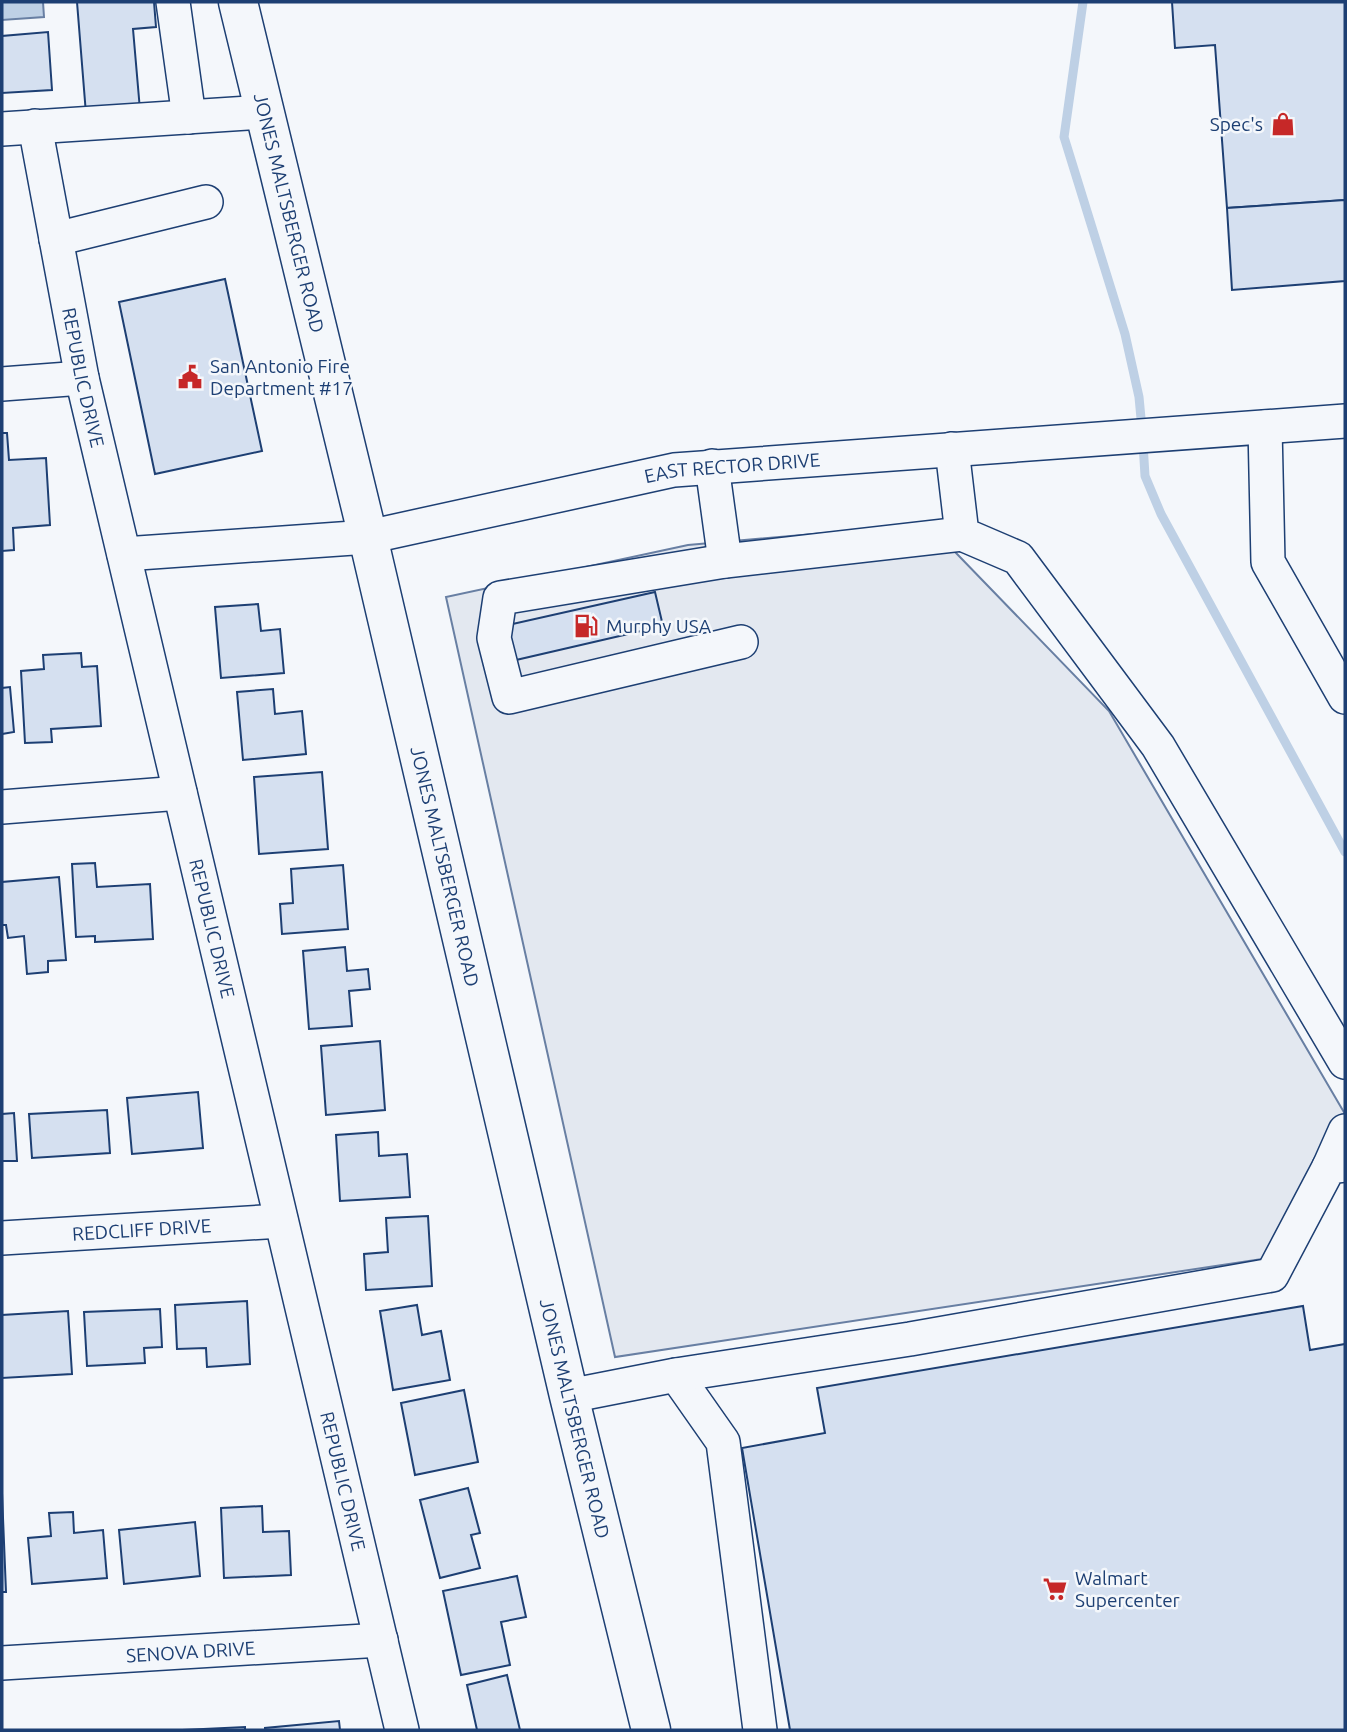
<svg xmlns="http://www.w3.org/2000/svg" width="1347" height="1732" viewBox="0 0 1347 1732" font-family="Ubuntu,sans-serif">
  <rect width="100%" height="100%" fill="#f4f7fb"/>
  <polygon fill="#e3e8f0" stroke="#687fa3" stroke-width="2" points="928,524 1109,711 1345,1114 1345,1124 1301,1253 615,1357 446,597 688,545"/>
  <polygon fill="#bed0e5" stroke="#687fa3" stroke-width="2" points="2,2 43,2 44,17 2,20"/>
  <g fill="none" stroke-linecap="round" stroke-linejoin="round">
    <g stroke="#bed0e5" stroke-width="9">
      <polyline points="1083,2 1064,137 1125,334 1139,397 1142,429"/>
      <polyline points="1143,443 1145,476 1161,514 1345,852"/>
    </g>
  </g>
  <g fill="#d5e0f0" stroke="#1d3f73" stroke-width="2">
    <polygon points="77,2 154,2 156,27 133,29 140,110 86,114"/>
    <polygon points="1172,2 1345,2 1345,200 1227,208 1215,45 1175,48"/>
    <polygon points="48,32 52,90 2,93 2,36"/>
    <polygon points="1345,200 1345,281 1232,290 1227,208"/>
    <polygon points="225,279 262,451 155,474 119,302"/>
    <polygon points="2,433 7,433 9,460 46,458 50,525 13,528 14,550 2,551"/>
    <polygon points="655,592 663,626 516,660 508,625"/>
    <polygon points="258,604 261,631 280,629 284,673 221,678 215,607"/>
    <polygon points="81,653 82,667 97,666 101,726 51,729 52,742 25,743 21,671 44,669 43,655"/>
    <polygon points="10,687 14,732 2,734 2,688"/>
    <polygon points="273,689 275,714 302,711 306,754 243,760 237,692"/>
    <polygon points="322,772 328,849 259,854 254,777"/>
    <polygon points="95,863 97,887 150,884 153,939 95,942 95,936 76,937 72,864"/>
    <polygon points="343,865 348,929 282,934 280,904 293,903 291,869"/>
    <polygon points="59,877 66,960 48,961 48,972 27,974 24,936 8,938 6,925 2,925 2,882"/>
    <polygon points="345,947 347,971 368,969 370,989 349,991 352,1026 309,1029 303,951"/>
    <polygon points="380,1041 385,1110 326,1115 321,1046"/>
    <polygon points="198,1092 203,1148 132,1154 127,1098"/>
    <polygon points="107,1110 110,1153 32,1158 29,1114"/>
    <polygon points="14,1113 17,1161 2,1161 2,1114"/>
    <polygon points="378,1132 379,1156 407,1154 410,1197 340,1201 336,1135"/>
    <polygon points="428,1216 432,1286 366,1290 364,1254 388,1252 386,1218"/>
    <polygon points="247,1301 250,1364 207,1367 206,1348 177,1349 175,1305"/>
    <polygon points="417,1305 422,1335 441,1331 450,1380 393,1390 380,1311"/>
    <polygon points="1303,1306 1310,1350 1345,1344 1345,1730 790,1730 742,1448 825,1433 817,1388"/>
    <polygon points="160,1309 162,1347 144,1348 145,1363 87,1366 84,1312"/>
    <polygon points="68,1311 72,1374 2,1378 2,1315"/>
    <polygon points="464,1390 478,1462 415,1475 401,1403"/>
    <polygon points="468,1488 480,1533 471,1535 480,1568 440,1578 420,1500"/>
    <polygon points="2,1493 6,1592 2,1592"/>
    <polygon points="262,1506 263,1532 289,1531 291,1575 224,1578 221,1508"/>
    <polygon points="73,1512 74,1533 103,1530 107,1578 32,1584 28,1538 51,1536 49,1513"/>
    <polygon points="195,1522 200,1576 124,1584 119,1530"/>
    <polygon points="517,1576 526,1617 501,1622 510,1665 461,1675 443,1591"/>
    <polygon points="507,1675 520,1730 477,1730 467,1685"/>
    <polygon points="339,1721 340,1730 265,1730 265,1728"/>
    <polygon points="245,1727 245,1730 182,1730"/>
  </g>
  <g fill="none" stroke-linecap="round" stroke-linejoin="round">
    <g stroke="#1d3f73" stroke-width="36">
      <g id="minor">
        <polyline points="173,2 189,117"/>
        <path id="s1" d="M35,126L82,378L402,1730"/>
        <polyline points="2,129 265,112"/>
        <polyline points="56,239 206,202"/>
        <polyline points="2,384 82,378"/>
        <polyline points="1265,427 1268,562 1345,697"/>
        <polyline points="952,449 962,534 1018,558 1158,746 1345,1062"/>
        <polyline points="712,466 725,561"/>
        <path id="s2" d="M124,554L368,537L674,470L1345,421"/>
        <polyline points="741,642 509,697 494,638 500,598 725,561 962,534"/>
        <polyline points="2,807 180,793"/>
        <polyline points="1329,1167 1345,1131"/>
        <path id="s3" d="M2,1238L281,1221"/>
        <polyline points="676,1375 723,1442 760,1730"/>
        <polyline points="569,1396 676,1375 910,1339 1272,1275 1329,1167 1345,1165"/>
        <path id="s4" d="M2,1663L381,1640"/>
      </g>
    </g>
    <g stroke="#1d3f73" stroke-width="41">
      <g id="major">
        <path id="s5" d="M238,2L368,537L569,1396L651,1730"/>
      </g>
    </g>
    <use href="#minor" stroke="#f4f7fb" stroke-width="33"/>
    <use href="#major" stroke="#f4f7fb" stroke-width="38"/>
  </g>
  <defs>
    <g id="shop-bare" transform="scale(1.89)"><path d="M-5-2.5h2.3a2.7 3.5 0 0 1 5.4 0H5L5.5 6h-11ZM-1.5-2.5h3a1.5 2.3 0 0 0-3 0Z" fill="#c62828" stroke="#f4f7fb" stroke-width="2.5" paint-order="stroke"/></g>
    <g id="civic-bare" transform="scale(1.89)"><path d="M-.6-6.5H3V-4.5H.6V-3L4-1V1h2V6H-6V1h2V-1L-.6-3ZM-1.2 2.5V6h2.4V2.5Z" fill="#c62828" stroke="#f4f7fb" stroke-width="2.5" paint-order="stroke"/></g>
    <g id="fuel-bare" transform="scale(1.89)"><path d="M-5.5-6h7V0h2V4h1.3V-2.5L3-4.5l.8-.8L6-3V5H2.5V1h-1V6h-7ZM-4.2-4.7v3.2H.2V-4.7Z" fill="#c62828" stroke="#f4f7fb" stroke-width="2.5" paint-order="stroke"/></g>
    <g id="supermarket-bare" transform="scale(1.89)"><path d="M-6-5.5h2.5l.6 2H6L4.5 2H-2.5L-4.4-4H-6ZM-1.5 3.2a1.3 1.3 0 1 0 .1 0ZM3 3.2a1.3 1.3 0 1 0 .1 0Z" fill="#c62828" stroke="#f4f7fb" stroke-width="2.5" paint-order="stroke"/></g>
  </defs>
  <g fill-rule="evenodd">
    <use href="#shop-bare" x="1283" y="124"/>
    <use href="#civic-bare" x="190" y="377"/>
    <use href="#fuel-bare" x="586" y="626"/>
    <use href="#supermarket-bare" x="1055" y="1589"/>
  </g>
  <g text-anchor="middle" stroke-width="5" stroke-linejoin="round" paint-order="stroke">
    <g font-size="19" fill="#1d3f73" stroke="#f4f7fb" text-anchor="start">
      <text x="1263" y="131" text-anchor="end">Spec's</text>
      <text x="210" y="373">San Antonio Fire<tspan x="210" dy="22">Department #17</tspan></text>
      <text x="606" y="633">Murphy USA</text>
      <text x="1075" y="1585">Walmart<tspan x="1075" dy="22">Supercenter</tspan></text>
    </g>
    <g font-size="19" fill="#1d3f73" stroke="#f4f7fb">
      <text dy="7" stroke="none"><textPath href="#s5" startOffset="217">JONES MALTSBERGER ROAD</textPath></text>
      <text dy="7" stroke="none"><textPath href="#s1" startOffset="256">REPUBLIC DRIVE</textPath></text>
      <text dy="7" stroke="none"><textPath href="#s2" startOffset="616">EAST RECTOR DRIVE</textPath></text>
      <text dy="7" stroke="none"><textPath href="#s5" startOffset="889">JONES MALTSBERGER ROAD</textPath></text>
      <text dy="7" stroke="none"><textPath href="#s1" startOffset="822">REPUBLIC DRIVE</textPath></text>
      <text dy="7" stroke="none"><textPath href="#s3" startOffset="140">REDCLIFF DRIVE</textPath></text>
      <text dy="7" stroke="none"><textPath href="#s5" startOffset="1456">JONES MALTSBERGER ROAD</textPath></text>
      <text dy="7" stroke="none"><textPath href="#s1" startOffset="1390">REPUBLIC DRIVE</textPath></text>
      <text dy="7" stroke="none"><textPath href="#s4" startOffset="189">SENOVA DRIVE</textPath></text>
    </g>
  </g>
  <rect width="1347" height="1732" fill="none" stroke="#1d3f73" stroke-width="7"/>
</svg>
